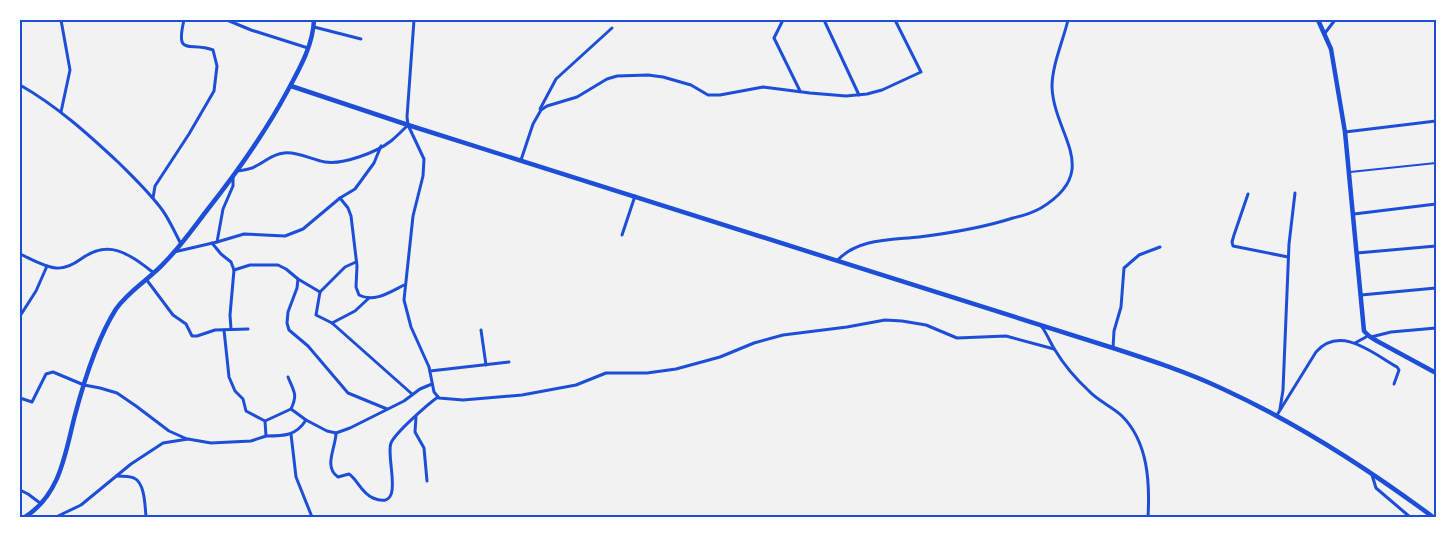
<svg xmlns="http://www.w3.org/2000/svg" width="1456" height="537" viewBox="0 0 1456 537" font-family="'DM Sans',sans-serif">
  <rect width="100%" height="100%" fill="#f2f2f2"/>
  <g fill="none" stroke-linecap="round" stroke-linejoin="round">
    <polyline stroke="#1d4ed8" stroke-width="2" points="1350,172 1436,163"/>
    <g stroke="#1d4ed8" stroke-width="3">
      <polyline points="61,20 70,70 61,112"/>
      <polyline points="227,20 251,30 308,48"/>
      <polyline points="414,20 407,117 408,125 424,159 423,176 413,216 404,300 411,327 429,367 434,392 439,398 463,400 522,395 576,385 606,373 647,373 676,369 720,357 754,343 783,335 847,327 885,320 902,321 926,325 957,338 1006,336 1054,349"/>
      <polyline points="783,20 774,38 800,91"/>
      <polyline points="824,20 859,95"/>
      <polyline points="314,27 361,39"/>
      <polyline points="1325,33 1335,20"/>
      <path d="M20,85C57,106 88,134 119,163C134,178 150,193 163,211C170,221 175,233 181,244"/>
      <polyline points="540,109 556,79 612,28"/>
      <polyline points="1345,132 1436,121"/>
      <polyline points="521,160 533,124 541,110 547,106 577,97 607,79 617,76 648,75 663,77 691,85 708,95 720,95 763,87 810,93 846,96 867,94 882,90 921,72 895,20"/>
      <path d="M237,171C244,170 250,170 256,166C266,161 272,154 284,153C297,151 312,160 325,162C343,165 377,152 391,141C397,136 403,130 408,125"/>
      <polyline points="1248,194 1234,235 1232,242 1233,246 1288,257"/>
      <path d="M153,198L155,186L189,134L214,91L217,66L213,50C190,41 175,58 184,20"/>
      <path d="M340,198L348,208L351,216L357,266L356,287L359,295C374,303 390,292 404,285"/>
      <polyline points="1354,214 1436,204"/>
      <polyline points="622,235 635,196"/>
      <polyline points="217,242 244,234 285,236 303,229 340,198 355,189 374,163 381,146"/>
      <polyline points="212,243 221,254 231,262 234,270 230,315 231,329"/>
      <polyline points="174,252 217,242 223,209 233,186 233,177"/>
      <polyline points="1357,253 1436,246"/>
      <path d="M20,254C31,259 44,267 56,268C65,269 74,264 81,259C110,238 130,255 154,273"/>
      <path d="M837,261C857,238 892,240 919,237C951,233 982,228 1013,218C1022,216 1032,213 1041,208C1103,170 1054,136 1052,87C1052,65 1063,41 1068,20"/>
      <polyline points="234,270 250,265 278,265 286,269 298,279 320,292 345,267 356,262"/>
      <polyline points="146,279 173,315 186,324 192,336 197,336 215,330 248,329"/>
      <polyline points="298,279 297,288 288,312 287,323 289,330 308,346 348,393 387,409"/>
      <polyline points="320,292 316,315 332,323 412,394"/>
      <polyline points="1361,295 1436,288"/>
      <polyline points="20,316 36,291 47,266"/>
      <polyline points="332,323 355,311 369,298"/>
      <path d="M1042,327C1047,334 1050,342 1055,350C1064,365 1076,379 1089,391C1098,401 1113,407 1122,416C1148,442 1150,482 1148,517"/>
      <polyline points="481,330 486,365"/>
      <polyline points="1371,337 1391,332 1436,328"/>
      <polyline points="1355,343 1366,337"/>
      <polyline points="1113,348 1114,331 1121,307 1124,268 1139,255 1160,247"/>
      <polyline points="430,371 509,362"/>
      <path d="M288,377C294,392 298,394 291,409"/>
      <polyline points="20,398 32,402 46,374 53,372 84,385 100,388 117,393 136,406 169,431 187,439"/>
      <polyline points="1280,409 1283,390 1289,244 1295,193"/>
      <path d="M1277,415L1316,352C1340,324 1374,354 1397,367L1399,370L1394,384"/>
      <polyline points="416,417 415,432 424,448 427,481"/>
      <polyline points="265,421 291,409 306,420 327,431 336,433 350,428 404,401 420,389 432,384"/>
      <path d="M336,433C336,447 323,467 338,477L349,474C358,480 361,493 373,498C407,512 385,458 391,443C395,433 428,404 438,397"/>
      <polyline points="291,434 296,477 312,517"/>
      <path d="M266,436C284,436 296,436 306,420"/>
      <polyline points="1372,475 1376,488 1410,517"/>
      <path d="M117,476C122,476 129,476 134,478C145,483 145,506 146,517"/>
      <polyline points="20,490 28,494 40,503"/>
      <polyline points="56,517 81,505 131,464 163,443 188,439 211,443 251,441 266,436 265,421 246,411 243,399 235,391 229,377 224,330"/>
    </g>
    <g stroke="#1d4ed8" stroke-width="4.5">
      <polyline points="1318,20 1331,49 1345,132 1364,331 1369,336 1377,341 1436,373"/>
      <path d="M291,86L408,125L1113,348C1150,360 1187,372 1223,389C1297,423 1367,468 1433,517"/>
      <path d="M25,517C61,494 65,453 75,415C84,381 97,339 116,309C129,290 150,279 165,262C181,246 194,227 208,209C238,171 265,133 288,90C300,68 313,45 314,20"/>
    </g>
  </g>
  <rect width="1456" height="537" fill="none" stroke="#ffffff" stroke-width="42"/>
  <rect x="21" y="21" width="1414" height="495" fill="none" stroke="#1d4ed8" stroke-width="2"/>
</svg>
